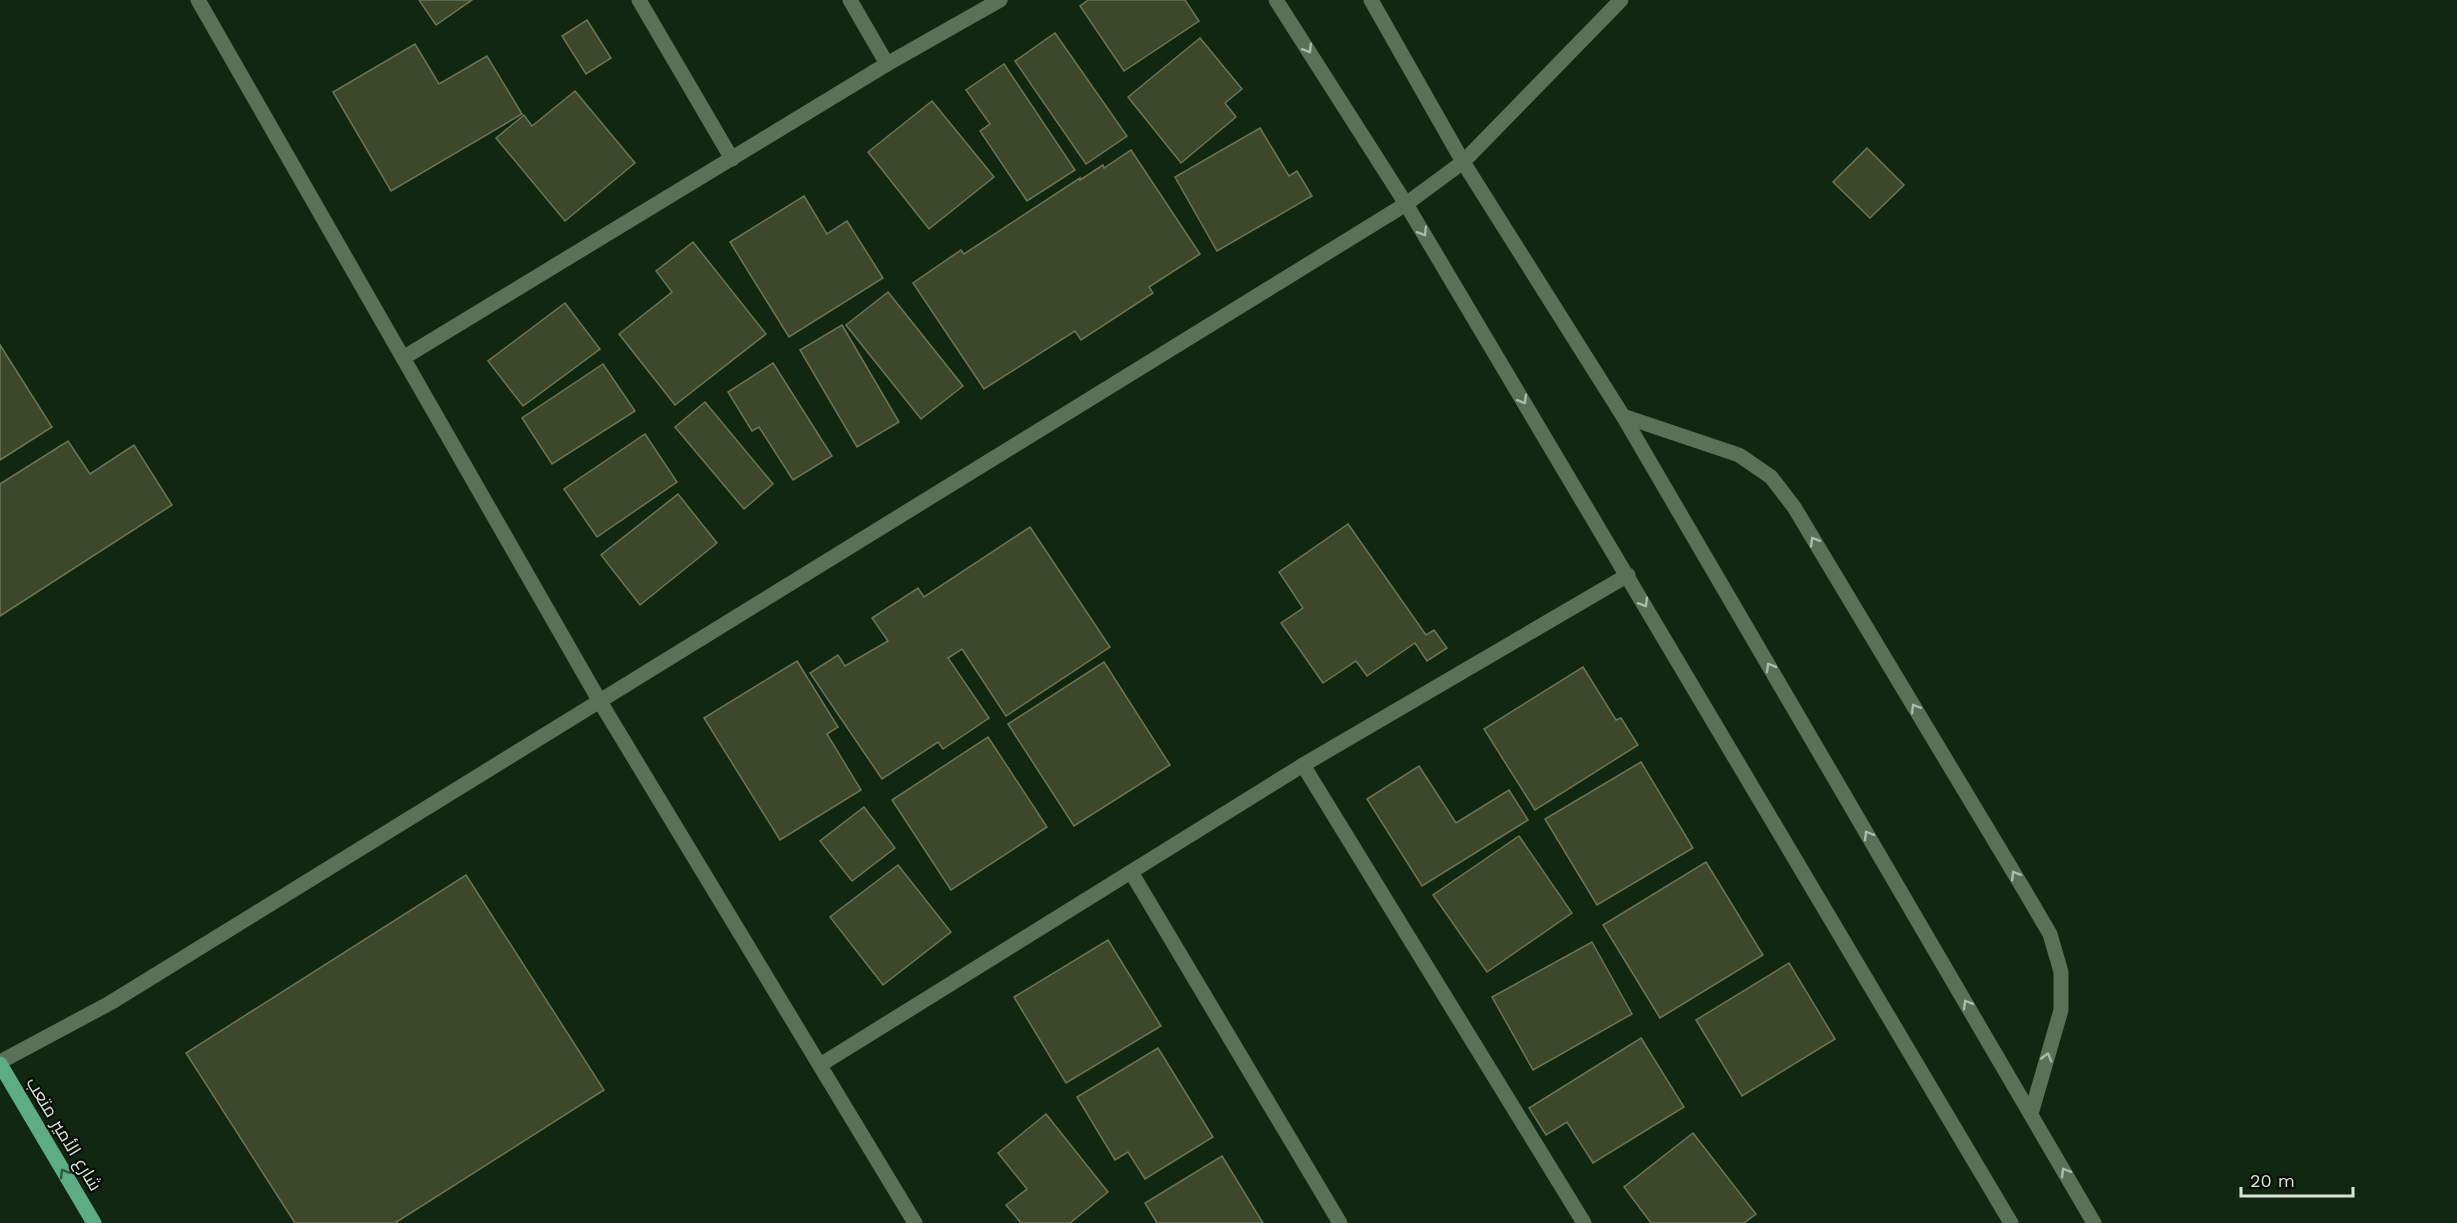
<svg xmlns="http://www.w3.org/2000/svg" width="2457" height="1223" viewBox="0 0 2457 1223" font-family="'Work Sans',Cairo,sans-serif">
  <rect width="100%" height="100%" fill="#112710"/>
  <g fill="#3d482a" stroke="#6b7656" stroke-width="1.5">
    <polygon points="419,0 472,0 436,25"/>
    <polygon points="1088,0 1185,0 1199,21 1124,71 1080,6"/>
    <polygon points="587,20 611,58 586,74 562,36"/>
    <polygon points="1055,33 1127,136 1086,164 1015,61"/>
    <polygon points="1200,38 1242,89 1225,103 1236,117 1181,163 1128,97"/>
    <polygon points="415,44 439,84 487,56 522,114 391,191 333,92"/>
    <polygon points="1004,64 1075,170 1027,201 980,131 990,124 966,90"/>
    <polygon points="575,91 635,163 565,221 496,138 524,115 532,126"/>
    <polygon points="932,101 994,177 929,229 868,152"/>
    <polygon points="1260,128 1289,176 1297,171 1312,196 1217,251 1175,177"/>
    <polygon points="1867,148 1904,185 1870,218 1833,182"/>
    <polygon points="1131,150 1200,254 1149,287 1153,293 1081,340 1075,331 984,389 913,283 961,250 964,254 1080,178 1080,180 1103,165 1104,168"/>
    <polygon points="804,196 827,234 847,221 883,278 789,337 730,242"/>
    <polygon points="693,242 766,334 675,405 619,334 672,292 656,271"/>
    <polygon points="888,292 963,386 921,419 846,325"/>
    <polygon points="565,303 600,349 523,406 488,361"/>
    <polygon points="842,325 899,422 857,447 800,350"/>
    <polygon points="0,345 52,427 0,460"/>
    <polygon points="773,363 832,456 793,480 759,427 752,431 728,392"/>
    <polygon points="603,364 635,411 552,464 522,418"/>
    <polygon points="705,402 773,484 744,509 675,427"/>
    <polygon points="645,434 677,482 597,537 564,489"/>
    <polygon points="68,441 90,474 134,445 172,505 0,616 0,484"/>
    <polygon points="678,494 717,543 640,605 601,555"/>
    <polygon points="1348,524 1426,635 1434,630 1447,648 1427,661 1415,643 1367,676 1356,661 1323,683 1281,623 1303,608 1279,572"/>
    <polygon points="1030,527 1110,647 1006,716 962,649 948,658 989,718 943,749 938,742 882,779 810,673 838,655 845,666 888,641 872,618 918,588 924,597"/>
    <polygon points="797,661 838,727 827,734 861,790 780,840 704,718"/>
    <polygon points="1104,662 1170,765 1074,826 1008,724"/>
    <polygon points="1583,667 1616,720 1621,718 1638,745 1535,810 1484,729"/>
    <polygon points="988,737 1047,827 951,890 892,800"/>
    <polygon points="1641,762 1693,848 1597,905 1545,819"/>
    <polygon points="1419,766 1456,823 1509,790 1528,820 1422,886 1367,799"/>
    <polygon points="864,807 895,848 852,881 820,841"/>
    <polygon points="1519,836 1572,913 1487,972 1433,895"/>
    <polygon points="1706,862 1763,955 1660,1018 1603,925"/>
    <polygon points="898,865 951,932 883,985 830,917"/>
    <polygon points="466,875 604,1090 395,1223 295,1223 186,1053"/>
    <polygon points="1108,940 1161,1026 1066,1083 1014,997"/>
    <polygon points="1592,942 1632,1014 1533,1070 1492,997"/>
    <polygon points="1789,963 1835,1039 1742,1096 1696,1020"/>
    <polygon points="1641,1038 1684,1107 1593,1163 1567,1122 1546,1135 1529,1108"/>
    <polygon points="1158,1048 1213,1137 1145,1179 1128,1152 1115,1160 1077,1097"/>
    <polygon points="1046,1114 1108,1192 1070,1223 1021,1223 1006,1205 1027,1189 998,1153"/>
    <polygon points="1693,1133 1756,1214 1744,1223 1651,1223 1624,1187"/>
    <polygon points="1222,1156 1263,1223 1157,1223 1145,1203"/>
  </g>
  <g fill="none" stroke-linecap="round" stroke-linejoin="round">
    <polyline stroke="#587157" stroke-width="15" points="1623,416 1739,455 1771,477 1794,507 2023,888 2050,934 2061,972 2061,1010 2031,1114"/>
    <g stroke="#587157" stroke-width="15">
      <polyline points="198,0 599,700 915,1223"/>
      <polyline points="639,0 732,159"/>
      <polyline points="850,0 887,64"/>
      <polyline points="1276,0 1406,204 2011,1223"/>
      <polyline points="1371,0 1463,162 1623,416 2094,1223"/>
      <polyline points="403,358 887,64 1000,0"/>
      <polyline points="1303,765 1584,1223"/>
      <polyline points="1131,872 1340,1223"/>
      <polyline points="0,1062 110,1003 1406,204 1463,162 1621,0"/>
      <polyline points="820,1065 1303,765 1628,575"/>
    </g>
    <polyline stroke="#5dac84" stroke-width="15" points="0,1064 94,1223"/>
  </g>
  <defs><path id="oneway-chevron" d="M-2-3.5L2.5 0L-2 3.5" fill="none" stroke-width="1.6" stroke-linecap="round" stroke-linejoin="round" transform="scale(1.5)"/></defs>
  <g stroke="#abbdaa">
    <use href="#oneway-chevron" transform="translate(1308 49) rotate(58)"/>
    <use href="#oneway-chevron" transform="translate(1423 232) rotate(59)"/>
    <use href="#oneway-chevron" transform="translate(1523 400) rotate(59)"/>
    <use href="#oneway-chevron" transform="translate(1814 541) rotate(-121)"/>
    <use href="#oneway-chevron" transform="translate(1644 603) rotate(59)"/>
    <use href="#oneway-chevron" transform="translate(1770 667) rotate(-120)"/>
    <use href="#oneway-chevron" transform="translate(1915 708) rotate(-121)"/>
    <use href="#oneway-chevron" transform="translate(1868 835) rotate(-120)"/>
    <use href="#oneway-chevron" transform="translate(2015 875) rotate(-121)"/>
    <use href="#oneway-chevron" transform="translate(1967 1004) rotate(-120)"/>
    <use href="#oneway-chevron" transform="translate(2047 1057) rotate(-74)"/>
    <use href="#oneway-chevron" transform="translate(2065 1172) rotate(-120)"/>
  </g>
  <use stroke="#315c44" href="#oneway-chevron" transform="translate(64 1173) rotate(-121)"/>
  <g text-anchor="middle" stroke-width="4.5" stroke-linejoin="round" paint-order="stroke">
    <g font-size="18" fill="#d8e6d7" stroke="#050d05">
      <text transform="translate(64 1134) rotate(59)" y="6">شارع الأمير متعب</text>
    </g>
  </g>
  <path d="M2241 1187v9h112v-9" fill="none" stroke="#d8e6d7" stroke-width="3"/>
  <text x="2250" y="1187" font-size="18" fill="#d8e6d7" stroke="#050d05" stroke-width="4.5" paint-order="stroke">20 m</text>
</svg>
